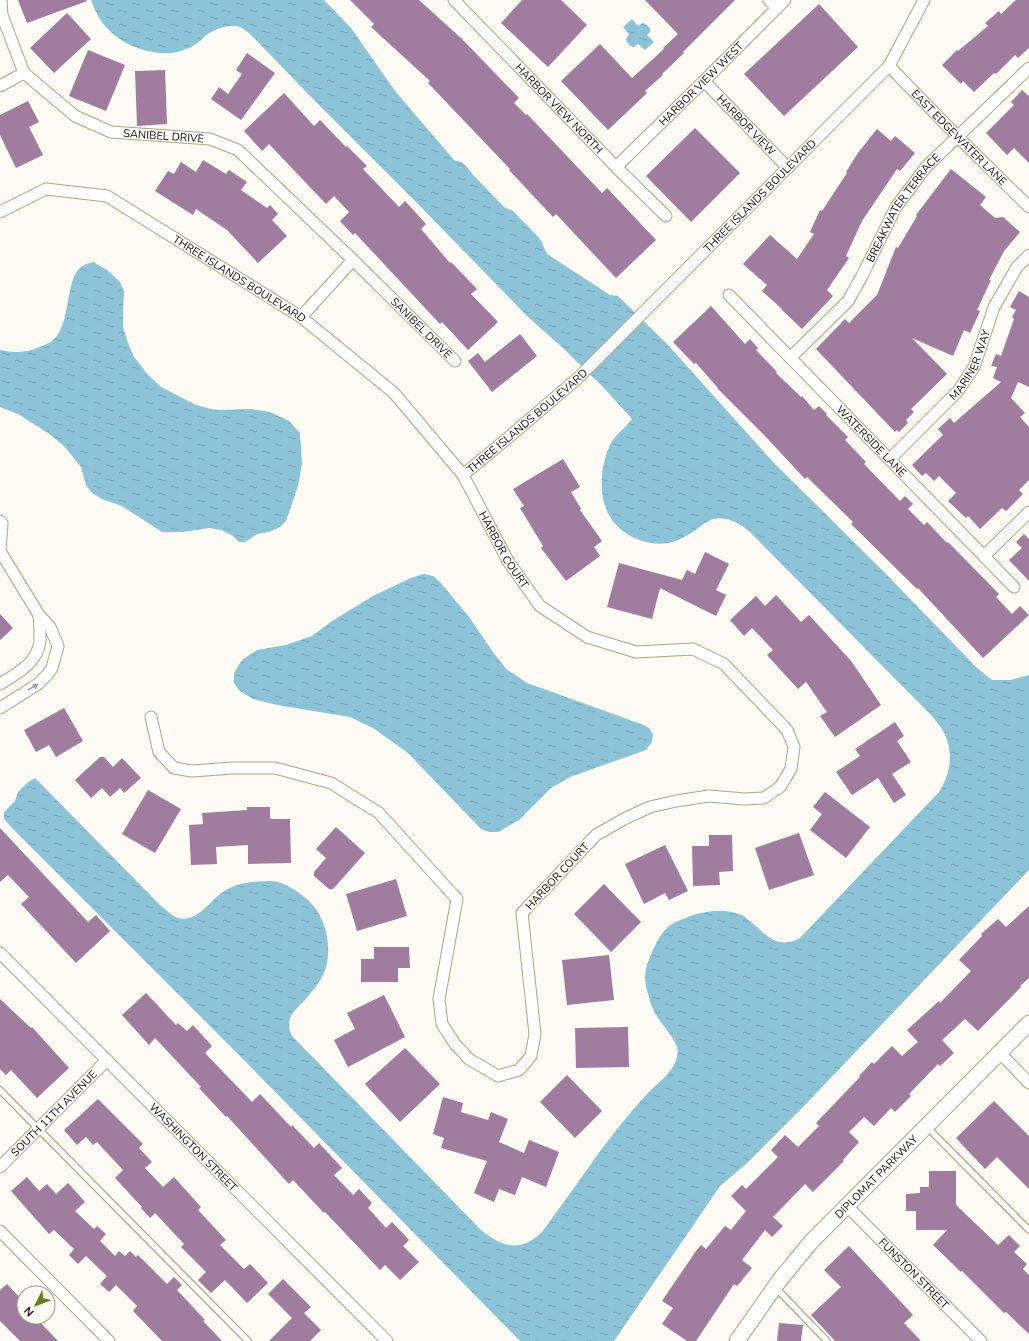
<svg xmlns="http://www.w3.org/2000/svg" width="1029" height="1341" viewBox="0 0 1029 1341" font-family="'Nunito Sans',sans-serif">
  <defs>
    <pattern id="water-ripples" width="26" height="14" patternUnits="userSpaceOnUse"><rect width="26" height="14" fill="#8cc3d7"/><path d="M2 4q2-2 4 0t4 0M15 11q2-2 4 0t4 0" fill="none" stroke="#78a6b7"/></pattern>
  </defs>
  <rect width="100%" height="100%" fill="#fefbf4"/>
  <g fill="url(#water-ripples)">
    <path d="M91,0H324L351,28L395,91L454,160L461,162L466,166L473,175L504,207L513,211L540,239L547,254L610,295L618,296L667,344L773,462L884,572L977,668L992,680H1010L1029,675V870L803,1107L746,1164L720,1186L614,1341H520L239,1055L14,830L4,819V812L15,801L18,792L27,783L35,778L161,906C166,910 172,916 178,918C199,923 211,898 226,890C240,882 255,881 271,881C283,881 299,892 308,900C327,917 334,952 323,975C321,980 317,984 315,988C311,992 307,998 303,1002C298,1007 293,1011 290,1018C288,1024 289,1030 292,1036L482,1231C504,1248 521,1252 542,1232C577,1186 608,1135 648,1093C659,1082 674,1072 677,1056C679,1049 676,1044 673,1039C667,1029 659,1021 654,1011C652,1007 650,1002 649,997C642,977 645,967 654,948C659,938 664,928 674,923C695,913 719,906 741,915C745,916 748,920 751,922C767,936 778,950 800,938L939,792C951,774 954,750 943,731C940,726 936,721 932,716L750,532C739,523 729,517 714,519C705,521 698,529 691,533C684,537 676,542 668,543C656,545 644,543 633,537C598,521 596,479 609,447C614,435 625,429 632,419L603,387L563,348L527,316L419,205L316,102L252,36C249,33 246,30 242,28C231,22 214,29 205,36C202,39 199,42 196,44C192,47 186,49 181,51C158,58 124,47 108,29C100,21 95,11 91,0Z"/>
    <path d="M632,19L638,26L643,23C647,25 651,27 650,32L647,35L654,42L645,50L638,44L634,47C629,46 627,43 626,39L629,34L623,27Z"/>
    <path d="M93,262L107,270L120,282L124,292L123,310V327L128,343L134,357L147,374L161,387L196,405L215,410L251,409L270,412L289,421L300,433L302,464L298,486L286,521L280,527L269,532L257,534L245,542H239L233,536L221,530L209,528L183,532H162L122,506L102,499L92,493L86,485L81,467L64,446L48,433L18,414L0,407V350C14,353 29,353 42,346C46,344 50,343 53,340C72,324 64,279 82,266C85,264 90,263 93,262Z"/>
    <polygon points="424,574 433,576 440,582 469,617 493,652 506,669 527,683 641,724 649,728 653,734 652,742 646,750 570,777 551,788 519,820 498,832 489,832 481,829 408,753 373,728 350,717 277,705 253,699 240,691 234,683 234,673 242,660 257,650 286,645 312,636 332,621 373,596 411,578"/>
  </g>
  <g fill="#a07d9f">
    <polygon points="18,0 86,0 87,1 27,23"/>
    <polygon points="350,0 419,0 462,39 519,98 514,103 526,115 527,114 602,193 607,188 656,240 616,278 556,214 553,217 509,170 510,169 428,83 430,81 371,27 374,24"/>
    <polygon points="522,0 561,0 587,25 548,67 501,23"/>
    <polygon points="645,0 735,0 683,52 684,53 662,74 663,75 645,91 647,93 608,130 561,81 600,44 632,78 664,49 663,48 678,34"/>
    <polygon points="1016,0 1029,0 1029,48 1018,58 1015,55 996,74 994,73 974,92 963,81 961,84 942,65 957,50 958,51 988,26 985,23 999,11 1001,14"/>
    <polygon points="819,4 858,47 784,116 744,74"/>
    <polygon points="67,13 91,39 54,73 30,48"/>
    <polygon points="88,50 125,65 106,111 69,96"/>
    <polygon points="247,53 275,73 241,120 211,99 219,87 228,94 242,74 236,70"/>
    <polygon points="165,70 167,124 137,126 135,71"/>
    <polygon points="1022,90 1029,96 1029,163 1014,148 1007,155 986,133 1014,105 1011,102"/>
    <polygon points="284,93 314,126 320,120 346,147 347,146 367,166 363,169 399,207 405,201 426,224 421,229 450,263 451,262 477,289 471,294 498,322 468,350 442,322 440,324 355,233 353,235 340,221 349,212 334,196 326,204 269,144 262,151 244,131"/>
    <polygon points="28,101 39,122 29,127 43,155 16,168 0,135 0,115"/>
    <polygon points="695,128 740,173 691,222 646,176"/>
    <polygon points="877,129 891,141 895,136 915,153 900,171 897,169 862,221 846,256 849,258 827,290 833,296 802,329 782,310 782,309 762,291 767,285 743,264 770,235 797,259 814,234 810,232 820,210 822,211 847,173 846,172 858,153"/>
    <polygon points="203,160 226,174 229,170 247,182 241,190 267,208 270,205 278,214 272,220 287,236 258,263 227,230 196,209 193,215 155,191 168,171 174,174 181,162 196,172"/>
    <polygon points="951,169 986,197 980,205 995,218 1003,217 1020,232 1004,251 989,280 991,280 977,310 980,311 970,333 964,330 953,356 912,338 947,374 911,409 914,412 906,420 908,423 899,432 897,430 895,432 816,349 845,319 849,323 877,295 896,247 898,248 917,216 916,215"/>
    <polygon points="1019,291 1029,297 1029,387 1018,382 1011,398 1025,413 1020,417 1029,427 1029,480 1019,490 1023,494 1006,511 1002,508 980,529 968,516 966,518 948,501 956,493 939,476 934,481 926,473 922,476 912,465 943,435 938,429 950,418 954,423 1001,382 993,378 997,367 991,366 996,354 1001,356 1014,319 1012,317 1016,310 1010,307"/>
    <polygon points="711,306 745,344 750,339 758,348 756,350 777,372 776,373 801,397 802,396 814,410 819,406 827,414 826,415 848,437 845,440 866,462 864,464 900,501 905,496 913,504 908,509 924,525 927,522 947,543 948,542 999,594 996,597 1012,614 1020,606 1029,615 983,658 918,588 917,589 851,524 853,522 807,477 805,479 765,436 717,388 718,388 696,363 694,364 673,342"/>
    <polygon points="520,334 537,356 492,392 468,361 478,353 485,362"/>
    <polygon points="563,459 580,487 571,492 581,509 580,510 602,541 594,547 600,556 566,581 541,548 543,546 520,508 524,506 513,489"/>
    <polygon points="1024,534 1029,539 1029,581 1009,560 1022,548 1016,542"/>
    <polygon points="705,552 729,564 716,590 726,595 716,616 660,588 652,619 607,607 619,563 682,580 687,570 695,574"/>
    <polygon points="776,595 801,622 809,615 851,661 881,705 835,737 820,716 827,712 806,682 798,689 767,655 773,650 752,628 744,636 730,620 756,596 765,606"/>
    <polygon points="0,614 13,628 0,640"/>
    <polygon points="64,708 83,741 56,757 49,745 36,752 24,730"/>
    <polygon points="895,722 904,736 897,741 911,762 892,774 906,795 894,803 878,778 852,795 836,772 860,756 855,749"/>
    <polygon points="100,757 104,757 113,767 122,758 141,778 124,793 120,788 110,797 102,788 91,798 75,780"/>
    <polygon points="148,790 181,809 155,853 122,834"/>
    <polygon points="825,792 870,827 846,858 810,830 822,814 813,807"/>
    <polygon points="247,807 270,807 270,819 290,819 291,863 248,864 248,845 216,847 217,864 191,865 189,825 203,824 202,813 247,810"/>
    <polygon points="336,827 365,853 333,889 329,889 314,876 314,872 326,858 316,849"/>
    <polygon points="0,828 88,922 96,915 110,931 76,963 21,904 29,897 8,875 0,882"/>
    <polygon points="799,833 814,875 769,890 755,848"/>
    <polygon points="709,835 732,835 733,871 719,872 720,885 693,886 692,846 709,846"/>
    <polygon points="665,845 688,891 669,900 665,893 644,904 625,864"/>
    <polygon points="396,879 407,916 357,931 346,894"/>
    <polygon points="604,884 641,922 611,952 574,914"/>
    <polygon points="1029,906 1029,978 1020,986 1021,987 978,1031 965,1019 942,1040 954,1053 940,1066 938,1064 909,1094 911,1096 895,1112 891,1108 874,1126 864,1117 849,1132 859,1142 843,1160 844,1161 813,1192 805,1184 773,1217 783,1226 772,1237 765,1230 742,1260 752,1268 737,1286 734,1284 696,1341 687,1341 662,1324 673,1308 662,1301 696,1251 701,1245 706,1249 725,1226 731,1230 746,1211 731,1196 742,1185 746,1189 778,1157 771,1150 785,1135 798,1147 819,1126 816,1123 860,1077 859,1076 872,1062 874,1064 892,1046 902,1056 918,1042 907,1030 939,1001 940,1003 971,971 959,960 982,936 981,934 998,919 1006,927"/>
    <polygon points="374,947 409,947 410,968 398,968 398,982 361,982 361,959 374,959"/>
    <polygon points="609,955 614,1000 567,1005 562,960"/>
    <polygon points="146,993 176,1025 178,1023 187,1031 193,1025 212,1046 205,1053 252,1102 260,1094 291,1127 292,1125 314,1148 319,1143 342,1168 334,1175 353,1195 359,1189 372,1203 368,1208 386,1228 392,1222 409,1240 403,1246 419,1262 400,1280 385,1265 380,1270 325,1212 324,1213 293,1180 289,1184 227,1116 226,1117 199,1088 201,1087 155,1038 149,1045 122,1015"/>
    <polygon points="384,995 405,1037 348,1067 334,1040 355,1029 347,1013"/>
    <polygon points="0,999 31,1028 32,1027 69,1068 37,1098 11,1070 6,1075 0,1069"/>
    <polygon points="628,1027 629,1067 576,1068 575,1028"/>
    <polygon points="405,1048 440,1084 400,1122 365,1084"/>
    <polygon points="567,1075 602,1111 575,1138 540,1102"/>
    <polygon points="443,1097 463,1103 461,1112 488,1120 491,1112 508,1119 499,1142 524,1153 529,1140 559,1152 546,1187 522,1177 515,1195 499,1189 494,1202 474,1193 487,1161 441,1148 444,1138 433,1134"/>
    <polygon points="98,1099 143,1144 139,1148 152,1162 145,1168 163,1187 174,1177 201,1207 198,1210 226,1240 220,1245 244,1269 250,1264 268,1283 247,1303 225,1280 211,1293 198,1280 206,1272 181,1247 184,1244 155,1213 150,1218 141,1208 142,1207 115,1178 123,1170 97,1142 93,1145 86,1137 77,1145 64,1130"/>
    <polygon points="994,1101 1029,1136 1029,1189 997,1157 985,1169 956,1138"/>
    <polygon points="929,1171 956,1171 956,1205 998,1245 1009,1235 1020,1246 1014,1252 1027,1264 1023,1269 1029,1275 1029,1334 1006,1312 1004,1313 962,1271 961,1272 933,1245 947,1230 916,1230 916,1211 906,1211 906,1194 920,1193 920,1187 929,1187"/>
    <polygon points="27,1177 39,1191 47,1184 56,1194 68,1183 85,1202 75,1211 94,1229 97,1226 106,1234 100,1241 115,1256 119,1251 125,1256 130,1251 136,1257 138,1255 167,1284 174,1277 182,1285 177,1290 205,1320 203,1321 222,1341 162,1341 133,1311 137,1306 116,1285 109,1292 100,1284 107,1276 86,1256 78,1264 69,1255 74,1249 54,1230 49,1234 11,1191"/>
    <polygon points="849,1246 913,1315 904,1323 921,1341 835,1341 811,1315 841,1287 824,1270"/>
    <polygon points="283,1279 311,1307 304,1313 321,1330 310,1341 269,1341 292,1318 268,1294"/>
    <polygon points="7,1284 24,1302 24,1317 35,1317 58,1341 20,1341 0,1321 0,1290"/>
    <polygon points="779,1323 803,1325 801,1341 777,1341"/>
  </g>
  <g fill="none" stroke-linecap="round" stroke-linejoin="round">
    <g stroke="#b3a484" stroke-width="8">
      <g id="lane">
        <polyline points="0,1090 248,1341"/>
        <polyline points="927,1127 1029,1230"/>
        <polyline points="776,1288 827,1341"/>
      </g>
    </g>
    <g stroke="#b3a484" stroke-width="13">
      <g id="street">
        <path id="s1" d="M1,0L2,15L24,73L75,116L111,132L210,139L238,150L353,260L455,361"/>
        <path id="s2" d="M454,0L616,167L666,216"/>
        <polyline points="769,0 777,8"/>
        <path id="s3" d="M889,66L958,137L1029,207"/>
        <path id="s4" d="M704,81L788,168"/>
        <polyline points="0,86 24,73"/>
        <path id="s5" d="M616,167L704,81L785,0"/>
        <path id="s6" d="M0,212L46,189L107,196L301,317L394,393L463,475L508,561L540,606L587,637L636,652L693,649L724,664L787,730L794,747L791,769L780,787L764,798L744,799L709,796L676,801L650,807L626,818L596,835L522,913L535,1034L531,1056L519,1070L498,1076L469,1059L455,1044L442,1024L439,999L457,899L379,813L331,783L275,768H233L192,771L174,768L159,752L151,717"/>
        <path id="s7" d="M729,295L1014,587"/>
        <polyline points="301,317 353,260"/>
        <path id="s8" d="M790,358L848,301L862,276L896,207L926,167L1029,68"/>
        <path id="s9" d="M890,459L958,391L974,367L994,307L1017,267L1029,255"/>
        <path id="s10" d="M463,475L509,437L578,378L889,66L924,0"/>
        <polyline points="0,521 2,523 0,551"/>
        <polyline points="0,551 39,615 50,627 58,646 52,668 47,675 38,684 0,708"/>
        <polyline points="984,556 1029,512"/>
        <path d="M0,684C16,674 38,663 40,641C40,633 40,624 39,615"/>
        <path id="s11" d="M0,953L387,1341"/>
        <polyline points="1000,1053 1029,1083"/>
        <path id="s12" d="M0,1167L107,1060"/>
        <path id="s13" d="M847,1206L981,1341"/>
        <polyline points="0,1231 109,1341"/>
      </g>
    </g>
    <g stroke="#b3a484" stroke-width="17">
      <g id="secondary">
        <path id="s14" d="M737,1341L779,1281L811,1242L1029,1023"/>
      </g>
    </g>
    <use href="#lane" stroke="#fff" stroke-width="5.5"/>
    <use href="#street" stroke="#fff" stroke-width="11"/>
    <use href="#secondary" stroke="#fff" stroke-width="15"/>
  </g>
  <defs><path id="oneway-solid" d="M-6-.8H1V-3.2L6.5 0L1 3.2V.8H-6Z"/></defs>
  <use fill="#a09e9a" href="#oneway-solid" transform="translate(33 687) rotate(-31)"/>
  <g text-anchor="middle" stroke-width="3.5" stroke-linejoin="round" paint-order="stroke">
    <g font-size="11" fill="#120d03" stroke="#fefbf4">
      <text dy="4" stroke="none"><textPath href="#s5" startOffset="119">HARBOR VIEW WEST</textPath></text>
      <text dy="4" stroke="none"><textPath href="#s2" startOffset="151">HARBOR VIEW NORTH</textPath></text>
      <text dy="4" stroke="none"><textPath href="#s4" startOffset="61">HARBOR VIEW</textPath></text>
      <text dy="4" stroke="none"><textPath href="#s1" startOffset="236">SANIBEL DRIVE</textPath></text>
      <text dy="4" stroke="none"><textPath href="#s3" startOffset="100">EAST EDGEWATER LANE</textPath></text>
      <text dy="4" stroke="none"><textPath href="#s10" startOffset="408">THREE ISLANDS BOULEVARD</textPath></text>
      <text dy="4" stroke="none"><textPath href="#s8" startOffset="190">BREAKWATER TERRACE</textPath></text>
      <text dy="4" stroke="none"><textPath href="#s6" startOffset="269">THREE ISLANDS BOULEVARD</textPath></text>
      <text dy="4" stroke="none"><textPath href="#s1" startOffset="568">SANIBEL DRIVE</textPath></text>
      <text dy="4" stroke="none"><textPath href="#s9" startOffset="125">MARINER WAY</textPath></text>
      <text dy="4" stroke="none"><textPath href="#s10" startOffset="84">THREE ISLANDS BOULEVARD</textPath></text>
      <text dy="4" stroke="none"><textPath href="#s7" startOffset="204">WATERSIDE LANE</textPath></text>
      <text dy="4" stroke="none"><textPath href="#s6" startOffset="654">HARBOR COURT</textPath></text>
      <text transform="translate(557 876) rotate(-47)" y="4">HARBOR COURT</text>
      <text dy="4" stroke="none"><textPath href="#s12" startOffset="76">SOUTH 11TH AVENUE</textPath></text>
      <text dy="4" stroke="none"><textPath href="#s11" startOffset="274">WASHINGTON STREET</textPath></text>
      <text dy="4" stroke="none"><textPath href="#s14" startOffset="216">DIPLOMAT PARKWAY</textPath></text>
      <text dy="4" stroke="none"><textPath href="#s13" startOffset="95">FUNSTON STREET</textPath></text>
    </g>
  </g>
  <g transform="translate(36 1305) rotate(227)"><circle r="19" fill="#fefbf4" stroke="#a09c94"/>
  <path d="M0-3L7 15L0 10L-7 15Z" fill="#687c2c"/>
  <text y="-6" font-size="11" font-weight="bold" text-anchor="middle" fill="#120d03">N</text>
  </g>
</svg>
